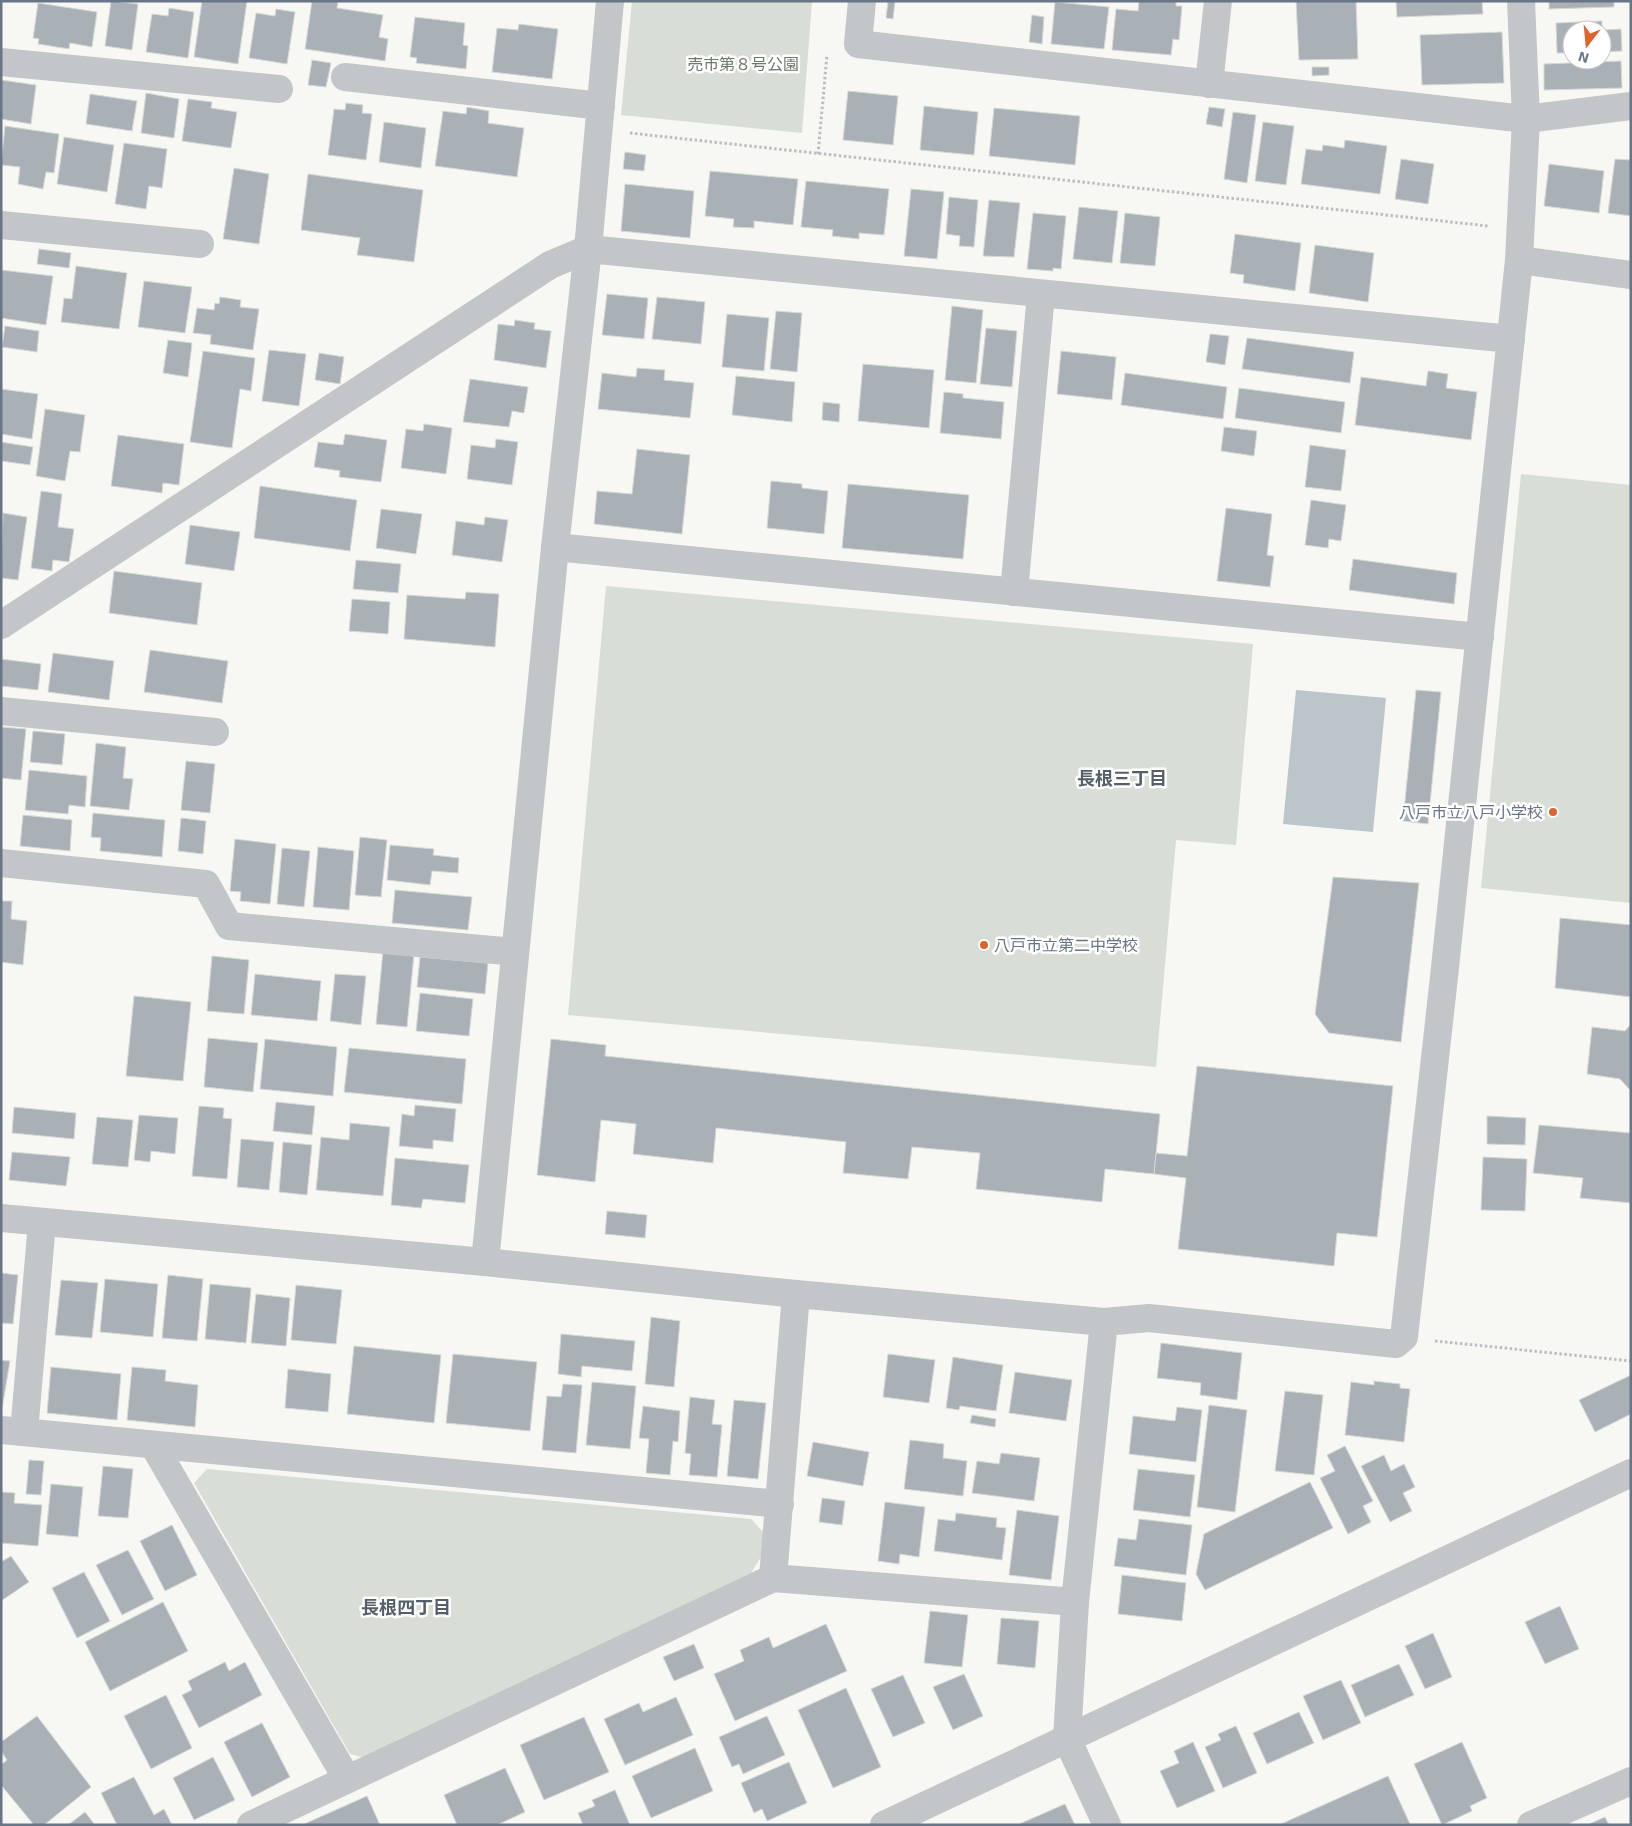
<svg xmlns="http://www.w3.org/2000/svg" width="1632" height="1826" viewBox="0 0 1632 1826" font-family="'Exo 2','Noto Sans JP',sans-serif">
  <rect width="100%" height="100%" fill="#f7f7f4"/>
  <g fill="#d8ded5">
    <polygon points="632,1 812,1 802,133 621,115"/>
    <polygon points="1521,474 1631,485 1631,903 1481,888"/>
    <polygon points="606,586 1253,644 1236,845 1176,840 1156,1067 568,1015"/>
    <polygon points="207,1469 751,1519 765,1534 761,1557 751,1573 365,1758 350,1754 194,1483"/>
  </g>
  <polygon fill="#bcc6ca" points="1296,690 1386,698 1373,832 1283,824"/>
  <g fill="#a9b1b6" stroke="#d8d8d6">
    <polygon points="111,1 138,4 132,50 105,46"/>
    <polygon points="202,1 247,1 238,64 194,57"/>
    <polygon points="312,1 338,1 337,8 383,15 379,37 388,39 385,61 305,49"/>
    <polygon points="888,1 895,1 893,19 886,18"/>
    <polygon points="1139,1 1176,1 1176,6 1182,6 1179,40 1173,39 1171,55 1112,50 1116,9 1138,11"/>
    <polygon points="1296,1 1356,1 1358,59 1299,60"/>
    <polygon points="1396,1 1482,1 1483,14 1397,17"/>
    <polygon points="1549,1 1614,1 1614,7 1549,9"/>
    <polygon points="1055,2 1109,7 1104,49 1051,44"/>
    <polygon points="38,3 97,12 92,47 70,43 69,49 38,44 39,39 33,38"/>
    <polygon points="169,8 194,12 188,58 146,52 152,14 168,16"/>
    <polygon points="276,9 295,12 287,64 249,58 256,13 275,16"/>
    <polygon points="1032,15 1044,17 1042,44 1029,42"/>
    <polygon points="415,17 465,23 463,45 468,46 466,69 416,63 417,58 410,57"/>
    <polygon points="1602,21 1602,30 1621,29 1622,51 1602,52 1602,30 1572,30 1572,53 1557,53 1556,23"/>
    <polygon points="519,24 558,29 552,79 492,72 497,28 518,30"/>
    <polygon points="1502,32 1504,83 1422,85 1420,35"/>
    <polygon points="312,60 331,63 326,87 308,85"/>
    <polygon points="1621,61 1622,88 1544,90 1544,64"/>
    <polygon points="1312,67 1329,67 1329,75 1312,76"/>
    <polygon points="1,80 36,85 31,124 1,119"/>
    <polygon points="848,91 898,96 893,145 843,140"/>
    <polygon points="146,93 179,99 174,138 141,133"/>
    <polygon points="90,94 137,101 132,131 86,124"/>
    <polygon points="188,99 212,102 211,108 237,112 231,148 182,141"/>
    <polygon points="346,103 363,105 362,113 372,114 366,160 328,155 334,109 345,110"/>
    <polygon points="924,106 978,112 974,155 920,150"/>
    <polygon points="467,107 489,111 488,123 524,128 517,177 435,166 443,111 466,114"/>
    <polygon points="1209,107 1225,109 1222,127 1206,124"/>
    <polygon points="994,108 1080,116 1075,165 989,156"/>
    <polygon points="1233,112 1256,115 1247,183 1224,179"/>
    <polygon points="384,122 426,128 421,168 379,162"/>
    <polygon points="1263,122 1294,126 1286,185 1255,181"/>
    <polygon points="5,126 59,134 54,173 46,172 43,189 18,184 20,167 1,165"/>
    <polygon points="64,137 114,145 107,192 57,184"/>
    <polygon points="1345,140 1387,146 1380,194 1301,184 1306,149 1322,151 1323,145 1344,148"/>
    <polygon points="124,143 167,149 162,188 149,186 146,209 115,204"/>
    <polygon points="625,152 646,155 644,171 623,169"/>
    <polygon points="1401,159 1434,164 1428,204 1395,199"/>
    <polygon points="1615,159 1631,160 1631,216 1608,213"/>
    <polygon points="1549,164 1604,171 1599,213 1544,206"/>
    <polygon points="234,168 269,174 259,244 223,239"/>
    <polygon points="710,171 798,179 793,225 754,221 754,228 733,227 734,219 705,216"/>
    <polygon points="308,174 423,190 414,262 357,255 360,238 301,230"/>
    <polygon points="806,181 889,189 884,235 859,233 859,239 832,236 833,230 801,227"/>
    <polygon points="625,184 694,191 690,238 621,231"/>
    <polygon points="911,189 944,192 937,259 904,256"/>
    <polygon points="949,197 978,200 974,247 959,246 960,236 946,234"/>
    <polygon points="989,200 1020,203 1014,257 983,256"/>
    <polygon points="1079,207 1118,211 1112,263 1073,259"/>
    <polygon points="1033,213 1066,216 1061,269 1053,268 1053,271 1027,269"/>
    <polygon points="1125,213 1160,217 1155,266 1120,263"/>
    <polygon points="1235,234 1301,243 1295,291 1243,283 1244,275 1230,273"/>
    <polygon points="1315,245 1374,253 1368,302 1309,293"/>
    <polygon points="39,249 71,253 69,268 37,264"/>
    <polygon points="76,266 127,273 119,329 61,322 64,298 72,299"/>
    <polygon points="1,270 53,276 46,325 1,318"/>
    <polygon points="144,281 192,287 185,333 138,327"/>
    <polygon points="607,294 648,298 644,339 602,335"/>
    <polygon points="220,297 241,300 240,307 259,309 253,350 210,344 211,335 193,333 197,308 214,310 215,303 219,304"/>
    <polygon points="657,297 705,302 701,344 652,339"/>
    <polygon points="952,306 983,310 976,383 945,380"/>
    <polygon points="776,311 802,313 797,372 770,369"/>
    <polygon points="727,314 769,318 764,371 722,367"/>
    <polygon points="515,320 535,323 534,329 551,331 546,368 494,360 498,324 514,326"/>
    <polygon points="5,326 39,331 37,352 2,347"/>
    <polygon points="986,328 1017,331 1012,387 980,384"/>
    <polygon points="1210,334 1229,336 1225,365 1206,362"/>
    <polygon points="1247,338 1354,352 1350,383 1242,369"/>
    <polygon points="168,340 192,343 188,377 163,373"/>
    <polygon points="269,350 306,354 299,406 262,401"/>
    <polygon points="203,351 255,358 251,391 240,389 232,448 190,442"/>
    <polygon points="1061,351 1116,357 1112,400 1057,394"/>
    <polygon points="319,353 344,357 340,384 315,380"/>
    <polygon points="863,364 934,370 929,428 858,421"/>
    <polygon points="637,368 665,370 664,380 694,383 690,418 598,409 602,373 636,377"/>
    <polygon points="1428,371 1448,374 1446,388 1477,392 1471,440 1355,425 1361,377 1426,386"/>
    <polygon points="1125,373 1227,387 1223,419 1121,405"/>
    <polygon points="736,376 795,382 792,422 732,415"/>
    <polygon points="470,379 528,387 524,413 512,411 509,427 463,422"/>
    <polygon points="1239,388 1345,402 1341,433 1235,418"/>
    <polygon points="1,389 38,394 32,439 1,434"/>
    <polygon points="944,392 963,394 963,398 1004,402 1001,439 940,433"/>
    <polygon points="823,402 840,404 839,422 822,420"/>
    <polygon points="45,409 85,415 80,452 70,451 65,481 36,476"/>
    <polygon points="424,424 452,428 446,474 401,468 406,429 423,431"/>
    <polygon points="1224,427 1257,431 1254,456 1221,451"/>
    <polygon points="345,434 387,440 381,482 339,477 340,471 314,467 318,442 343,445"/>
    <polygon points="118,435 184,444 179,485 163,483 162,493 111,486"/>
    <polygon points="496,439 518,442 512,485 467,479 471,445 495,448"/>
    <polygon points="1,442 33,447 30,465 1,461"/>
    <polygon points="1310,445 1346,450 1341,491 1305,487"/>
    <polygon points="637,449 690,455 682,534 594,524 597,491 632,494"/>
    <polygon points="771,481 802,484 802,488 828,491 824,534 767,528"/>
    <polygon points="848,484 969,495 963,559 842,548"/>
    <polygon points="260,486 357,500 350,551 254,538"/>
    <polygon points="41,491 62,494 58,527 74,529 69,562 53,560 52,571 31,568"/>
    <polygon points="1311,500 1346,505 1341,541 1329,539 1328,548 1305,545"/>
    <polygon points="1226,508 1272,514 1267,555 1274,556 1270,587 1217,581"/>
    <polygon points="381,509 422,514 416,554 376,548"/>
    <polygon points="3,513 27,517 18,580 1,578"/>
    <polygon points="485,517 508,520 502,562 452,555 456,521 484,525"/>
    <polygon points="190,525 240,532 234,571 185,564"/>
    <polygon points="1353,559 1457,573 1454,604 1349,590"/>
    <polygon points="356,560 401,564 398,593 353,589"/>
    <polygon points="114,571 202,583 197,625 109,613"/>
    <polygon points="466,592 499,594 495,647 404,639 407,595 465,599"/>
    <polygon points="352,599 390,602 388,634 349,631"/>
    <polygon points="150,650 228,661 222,703 144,692"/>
    <polygon points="53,653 114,661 109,700 48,692"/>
    <polygon points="1,659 41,664 38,690 1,686"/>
    <polygon points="1416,690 1441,692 1428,824 1403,821"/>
    <polygon points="1,727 26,729 21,780 1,778"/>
    <polygon points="33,731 65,734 62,765 30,762"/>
    <polygon points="96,743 126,747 123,778 133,779 129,810 90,806"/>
    <polygon points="186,761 215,764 210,813 181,810"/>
    <polygon points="29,770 87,776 85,807 69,805 68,814 25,810"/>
    <polygon points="93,813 165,820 162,857 100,851 101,838 91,837"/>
    <polygon points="23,815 72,820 70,851 20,846"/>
    <polygon points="181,818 206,821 203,854 178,851"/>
    <polygon points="360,837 387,840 381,897 355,895"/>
    <polygon points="235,839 276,844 270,904 240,901 241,892 230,891"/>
    <polygon points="390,845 434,849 433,855 459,858 458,873 432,871 430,885 387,880"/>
    <polygon points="318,847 354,851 349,910 313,907"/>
    <polygon points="282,848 310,851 304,907 277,904"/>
    <polygon points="1333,877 1419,883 1401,1042 1329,1033 1315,1014"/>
    <polygon points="395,890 472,897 468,930 392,923"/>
    <polygon points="1,901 12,901 11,919 27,921 23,965 1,962"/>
    <polygon points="1560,918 1631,925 1631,997 1555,988"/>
    <polygon points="383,951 414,954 407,1027 376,1024"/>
    <polygon points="212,956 249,960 244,1014 207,1011"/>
    <polygon points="420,957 488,963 485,994 417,987"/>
    <polygon points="255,974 321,981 317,1021 251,1015"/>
    <polygon points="335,974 366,976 361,1025 330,1021"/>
    <polygon points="420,993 473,999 469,1036 416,1031"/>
    <polygon points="134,996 191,1002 183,1081 126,1076"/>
    <polygon points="1631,1024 1631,1091 1620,1079 1587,1074 1592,1027 1625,1031"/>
    <polygon points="208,1038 258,1043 253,1092 204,1087"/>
    <polygon points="265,1039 337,1047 333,1096 260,1089"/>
    <polygon points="551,1039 606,1045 605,1056 1160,1114 1154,1174 1105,1169 1102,1202 976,1189 980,1153 912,1147 908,1179 843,1173 846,1142 716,1128 713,1163 633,1154 636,1124 601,1120 595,1182 537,1175"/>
    <polygon points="349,1048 466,1059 462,1104 344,1092"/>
    <polygon points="1197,1066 1393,1086 1377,1237 1337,1233 1334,1266 1178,1249 1186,1178 1154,1174 1156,1153 1187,1156"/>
    <polygon points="276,1102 315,1106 312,1135 273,1131"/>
    <polygon points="415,1105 456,1109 453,1142 433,1140 433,1149 399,1146 402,1114 414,1116"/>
    <polygon points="199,1106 224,1108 223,1118 232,1119 227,1179 192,1176"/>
    <polygon points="14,1107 76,1113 74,1139 12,1133"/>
    <polygon points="139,1115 178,1118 175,1154 151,1151 150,1162 134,1160"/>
    <polygon points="1487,1116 1526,1118 1525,1145 1487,1144"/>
    <polygon points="97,1117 133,1120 128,1167 92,1164"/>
    <polygon points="350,1123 390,1127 383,1196 316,1190 321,1137 349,1140"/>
    <polygon points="1539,1125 1631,1133 1631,1203 1580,1198 1583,1178 1533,1173"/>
    <polygon points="241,1139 274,1142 269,1190 237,1187"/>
    <polygon points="283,1142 312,1145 307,1195 279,1192"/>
    <polygon points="12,1152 70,1157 66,1186 9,1180"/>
    <polygon points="1483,1157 1527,1159 1525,1211 1481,1210"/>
    <polygon points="395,1158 469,1165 465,1203 423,1199 421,1208 391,1205"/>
    <polygon points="607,1211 647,1215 645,1238 605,1234"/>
    <polygon points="1,1273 18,1275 13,1324 1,1323"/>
    <polygon points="168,1275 203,1279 197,1341 162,1338"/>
    <polygon points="105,1279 158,1284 153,1337 100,1332"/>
    <polygon points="61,1280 98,1283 92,1338 55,1335"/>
    <polygon points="210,1284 251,1288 246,1343 205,1339"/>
    <polygon points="296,1285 342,1290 336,1344 291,1340"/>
    <polygon points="256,1294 290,1298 286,1346 251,1343"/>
    <polygon points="651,1317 680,1321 674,1387 645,1384"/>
    <polygon points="561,1334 635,1341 632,1371 582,1366 581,1377 558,1374"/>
    <polygon points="1161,1343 1242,1353 1237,1400 1200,1395 1201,1383 1157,1378"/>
    <polygon points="354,1346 441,1355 434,1423 347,1414"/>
    <polygon points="453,1354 537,1362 530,1431 446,1423"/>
    <polygon points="888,1354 935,1360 929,1403 883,1397"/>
    <polygon points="953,1357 1003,1365 996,1411 960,1406 959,1410 946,1408"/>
    <polygon points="1,1360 10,1361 1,1415"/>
    <polygon points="51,1367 121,1374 117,1420 47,1413"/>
    <polygon points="132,1367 166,1370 165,1381 198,1385 195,1427 127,1420"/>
    <polygon points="288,1369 331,1374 328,1412 285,1408"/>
    <polygon points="1015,1372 1072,1380 1066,1421 1009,1413"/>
    <polygon points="1631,1375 1631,1414 1595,1432 1579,1400"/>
    <polygon points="1374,1381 1400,1384 1400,1388 1410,1389 1404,1442 1345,1435 1351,1382 1374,1385"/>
    <polygon points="592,1382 636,1386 630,1449 586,1445"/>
    <polygon points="563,1384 582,1385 576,1453 542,1450 547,1396 561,1397"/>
    <polygon points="1285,1391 1323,1395 1314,1475 1275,1471"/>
    <polygon points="690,1397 715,1400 712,1424 722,1425 717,1477 689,1475 691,1454 685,1453"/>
    <polygon points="734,1400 766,1403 758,1479 727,1476"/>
    <polygon points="1209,1405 1247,1410 1235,1512 1197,1507"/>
    <polygon points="643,1406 680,1411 678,1442 673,1441 670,1475 646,1473 649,1439 639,1438"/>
    <polygon points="1177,1407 1202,1410 1196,1462 1129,1454 1133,1416 1175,1421"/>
    <polygon points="972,1415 996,1419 995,1427 970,1423"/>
    <polygon points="910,1440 944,1444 943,1458 967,1461 963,1496 904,1489"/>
    <polygon points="813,1442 869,1452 863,1486 807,1476"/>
    <polygon points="1345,1446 1373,1501 1363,1506 1371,1522 1348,1534 1320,1478 1335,1471 1327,1455"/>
    <polygon points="1001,1453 1040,1458 1034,1501 972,1493 977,1461 999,1464"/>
    <polygon points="1384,1455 1391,1471 1404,1464 1415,1487 1403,1493 1412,1511 1390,1522 1361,1466"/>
    <polygon points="29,1460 44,1461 41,1495 26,1494"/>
    <polygon points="103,1466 133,1469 128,1518 98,1516"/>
    <polygon points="1138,1469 1195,1475 1190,1517 1133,1510"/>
    <polygon points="1310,1482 1333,1528 1205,1590 1196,1574 1204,1534"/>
    <polygon points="51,1484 83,1487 78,1537 46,1534"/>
    <polygon points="1,1492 15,1493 14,1503 42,1505 38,1546 1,1543"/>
    <polygon points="822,1498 845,1501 842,1525 819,1522"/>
    <polygon points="885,1502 925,1507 919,1557 900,1554 899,1564 878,1561"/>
    <polygon points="1017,1510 1059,1516 1051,1580 1009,1575"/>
    <polygon points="956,1513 997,1518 996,1527 1006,1528 1002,1560 934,1551 938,1519 955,1521"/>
    <polygon points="1139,1519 1192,1525 1186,1575 1114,1566 1118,1538 1136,1540"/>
    <polygon points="172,1525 197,1575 165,1591 140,1541"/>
    <polygon points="128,1550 154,1599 122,1615 96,1565"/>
    <polygon points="11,1556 29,1582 1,1601 1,1562"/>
    <polygon points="84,1572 110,1621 77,1638 52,1588"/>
    <polygon points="1122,1575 1186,1583 1182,1621 1118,1614"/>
    <polygon points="163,1602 188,1651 110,1691 85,1642"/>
    <polygon points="1560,1606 1579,1649 1545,1664 1525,1622"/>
    <polygon points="930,1611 968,1615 962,1667 924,1663"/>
    <polygon points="1001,1618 1039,1621 1035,1668 997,1664"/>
    <polygon points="826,1624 847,1671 735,1721 714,1674 744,1661 740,1650 769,1637 773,1648"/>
    <polygon points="1433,1633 1452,1677 1425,1689 1405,1646"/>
    <polygon points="694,1644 704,1668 674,1681 663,1657"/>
    <polygon points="225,1662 229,1671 245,1662 262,1695 199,1728 182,1695 192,1690 188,1681"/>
    <polygon points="1399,1664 1414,1695 1365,1717 1351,1685"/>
    <polygon points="964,1674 983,1716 953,1730 933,1687"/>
    <polygon points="903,1675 925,1723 893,1737 871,1689"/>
    <polygon points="1341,1680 1361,1723 1323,1740 1303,1696"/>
    <polygon points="846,1688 881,1767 833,1788 798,1710"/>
    <polygon points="166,1695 192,1748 151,1769 124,1716"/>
    <polygon points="676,1697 693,1735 625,1765 604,1719 639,1703 643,1712"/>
    <polygon points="1299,1712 1314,1743 1267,1764 1253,1733"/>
    <polygon points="37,1716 91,1787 44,1825 34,1825 1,1785 1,1765 7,1760 1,1751 1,1742"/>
    <polygon points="767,1716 785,1755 743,1774 739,1764 732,1767 719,1737"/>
    <polygon points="584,1717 609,1772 544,1800 520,1745"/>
    <polygon points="262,1723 290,1777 252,1797 224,1742"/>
    <polygon points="1236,1726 1257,1773 1223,1788 1205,1747 1221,1740 1218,1734"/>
    <polygon points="1193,1742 1215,1791 1177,1808 1160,1771 1179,1763 1174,1751"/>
    <polygon points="1462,1742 1487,1798 1470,1806 1472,1811 1442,1825 1414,1764"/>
    <polygon points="695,1748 713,1791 651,1818 632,1776"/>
    <polygon points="213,1757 235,1800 194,1820 173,1778"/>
    <polygon points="789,1762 807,1803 767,1821 762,1809 754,1813 741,1783"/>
    <polygon points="505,1768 525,1812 497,1825 457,1825 444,1795"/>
    <polygon points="1388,1776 1410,1824 1281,1824"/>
    <polygon points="134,1777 154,1815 164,1809 172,1825 117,1825 101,1793"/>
    <polygon points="615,1790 630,1825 583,1825 578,1813 595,1806 592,1800"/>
    <polygon points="367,1796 380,1825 302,1825"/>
    <polygon points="1065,1804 1075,1825 1017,1825"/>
    <polygon points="85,1812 95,1825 68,1825"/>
    <polygon points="1605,1817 1609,1825 1587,1825"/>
  </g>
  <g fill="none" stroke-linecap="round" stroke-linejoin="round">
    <g stroke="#bcbec0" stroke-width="3" stroke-dasharray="2.5 2.5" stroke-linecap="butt">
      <polyline points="630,133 1488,226"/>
      <polyline points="818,154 827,55"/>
      <polyline points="1435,1341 1631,1361"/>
    </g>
    <g stroke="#c2c6c9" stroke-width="28">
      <polyline points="862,1 858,44 1526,119 1631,106"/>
      <polyline points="1,62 279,89"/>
      <polyline points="345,77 601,106"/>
      <polyline points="1209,84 1218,1"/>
      <polyline points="1,225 200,244"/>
      <polyline points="1519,260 1631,275"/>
      <polyline points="555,547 1480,637"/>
      <polyline points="1014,592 1041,294"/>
      <polyline points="1,625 550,265 588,249 1511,339"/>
      <polyline points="1,711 215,732"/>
      <polyline points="1,863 206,884 229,926 515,952"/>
      <polyline points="1,1218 485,1262 796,1294 1104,1322 1149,1318 1396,1344 1404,1337 1444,977 1519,260 1526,119 1521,1"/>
      <polyline points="485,1262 555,547 588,249 610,1"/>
      <polyline points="1104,1322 1075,1602 1067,1739 1107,1825"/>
      <polyline points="1,1430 780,1504"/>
      <polyline points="24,1432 42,1223"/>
      <polyline points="154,1446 347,1779"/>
      <polyline points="773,1578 796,1294"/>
      <polyline points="251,1825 773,1578 1075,1602"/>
      <polyline points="1531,1825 1631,1781"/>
    </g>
    <polyline stroke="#c2c6c9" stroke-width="28" points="884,1825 1631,1473"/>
  </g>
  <g fill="#dc642f" stroke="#fff" stroke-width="2">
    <circle cx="1553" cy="812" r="5"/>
    <circle cx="984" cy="945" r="5"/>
  </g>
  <g text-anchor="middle" stroke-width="5" stroke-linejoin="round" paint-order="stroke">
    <g font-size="16" fill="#687b66" stroke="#fff">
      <text x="743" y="70">売市第８号公園</text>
    </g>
    <g font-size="16" fill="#677584" stroke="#fff" text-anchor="end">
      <text x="1543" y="818">八戸市立八戸小学校</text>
      <text x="994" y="951" text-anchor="start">八戸市立第二中学校</text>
    </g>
    <g font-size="18" font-weight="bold" fill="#555f69" stroke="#fff">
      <text x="1122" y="785">長根三丁目</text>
      <text x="406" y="1614">長根四丁目</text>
    </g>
  </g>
  <rect width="1632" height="1826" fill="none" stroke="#677584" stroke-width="5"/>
  <g transform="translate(1587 45) rotate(196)"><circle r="24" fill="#ffffff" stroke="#c2c8ce"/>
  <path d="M0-4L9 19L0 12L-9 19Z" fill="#dc642f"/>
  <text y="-8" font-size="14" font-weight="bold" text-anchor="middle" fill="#677584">N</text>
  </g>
</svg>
